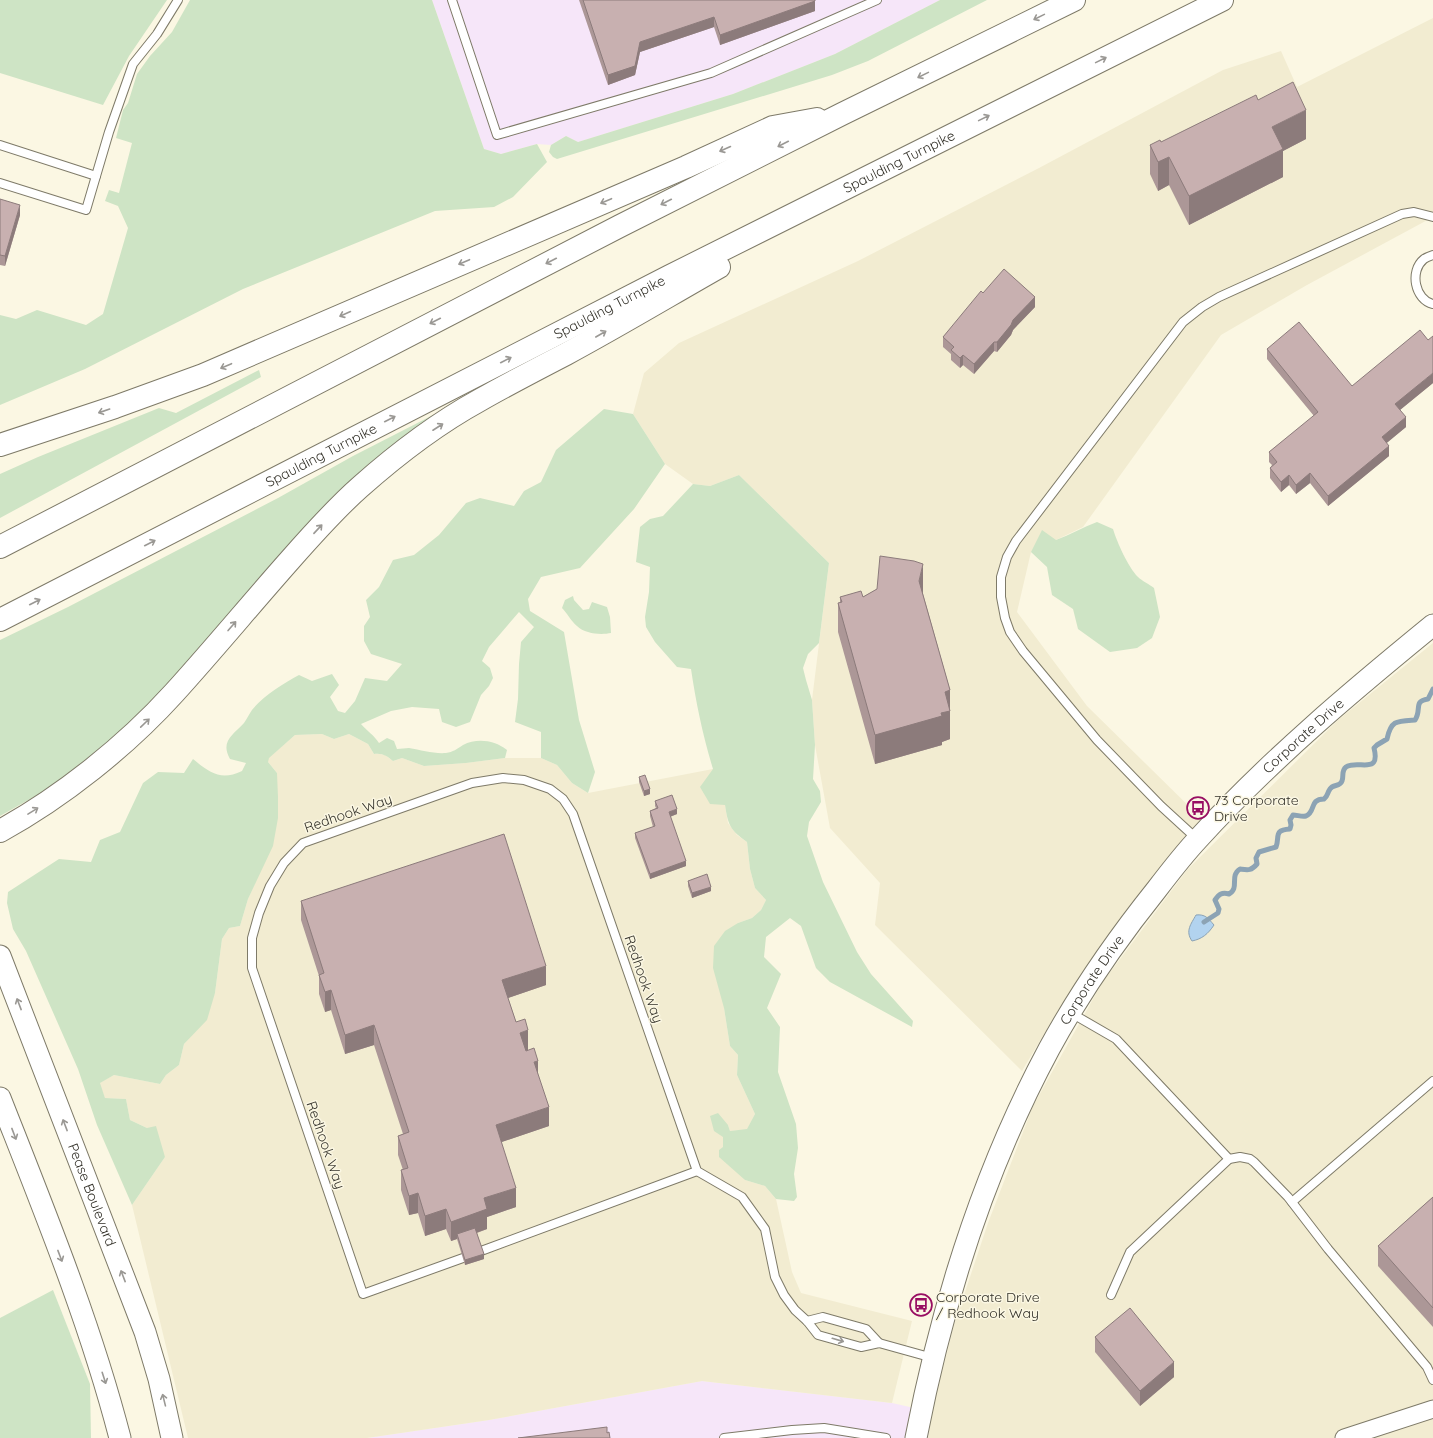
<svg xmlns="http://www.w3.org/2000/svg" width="1433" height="1438" viewBox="0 0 1433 1438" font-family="Quicksand,sans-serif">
  <rect width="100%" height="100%" fill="#fbf7e3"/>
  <g fill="#f6e6f9">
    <polygon points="432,0 940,0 835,54 733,94 578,142 566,136 551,145 537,144 501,154 484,149"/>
    <polygon points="702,1381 892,1403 932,1412 928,1438 367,1438 489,1420"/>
  </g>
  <g fill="#f2ecd1">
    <polygon points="1433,18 1433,217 1307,285 1221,335 1083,527 1031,552 1017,612 1087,706 1203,820 1109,935 1060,1007 1022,1071 875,925 880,883 830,828 815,745 812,700 829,563 739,475 710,486 693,484 665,464 633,414 644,373 679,343 858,261 1039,168 1223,70 1281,51 1297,87"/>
    <polygon points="1433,643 1433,1438 928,1438 932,1411 954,1325 988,1223 1033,1106 1102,983 1187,870 1338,720"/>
    <polygon points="322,734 334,739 349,734 368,744 374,754 380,754 385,755 393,761 402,758 424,766 466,763 505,758 541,758 557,765 572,783 588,793 713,769 725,805 728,823 737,835 747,842 750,869 755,888 766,900 761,910 752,918 738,923 724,1008 730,1046 738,1055 737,1075 755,1114 747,1130 730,1131 728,1125 723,1137 723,1147 745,1180 765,1186 776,1199 792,1272 801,1293 912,1321 892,1403 702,1381 489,1420 367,1438 188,1438 132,1205 165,1157 147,1128 130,1120 126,1099 105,1098 99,1083 114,1075 160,1084 166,1075 179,1065 184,1044 190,1037 215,993 222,939 229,928 240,926 248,899 260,872 277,773 268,762 268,758 295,735"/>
  </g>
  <g fill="#cee4c5">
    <polygon points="0,0 167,0 129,56 103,105 0,73"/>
    <polygon points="190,0 432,0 484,149 501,154 537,144 547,162 513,197 494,207 435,211 243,289 85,369 0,405 0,315 16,319 37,310 86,325 103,314 128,228 118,206 105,201 109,190 119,193 132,143 116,138 123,110 128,103 137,74 150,56 172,32"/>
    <polygon points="940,0 987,0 868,61 832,75 557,159 553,157 549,152 551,145 566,136 578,142 733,94 835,54"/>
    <polygon points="259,370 261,377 0,518 0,474 38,457 159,408 176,413"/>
    <path d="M604,409L633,414L665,464L634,509L580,568L541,577L528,599L530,611L564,632L579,720L595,772L588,793L572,783L557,765L541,758V732L515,722L518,699L519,664L521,642L534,627L519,612L489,647L482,661L490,668L493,678L489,686L481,695L470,722L456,727L442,722L439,709L412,707L391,711L361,724C367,731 374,735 379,743L387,738L394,741L397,749C401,749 405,748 409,748C421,750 434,754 446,753C453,752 457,749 463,745C477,738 494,740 507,750L505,758L466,763L424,766L402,758L393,761C387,756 383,753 374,754L368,744L349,734L334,739L322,734L295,735L269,758L268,762L277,773L278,797V818L273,846L248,899L240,926L229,928L222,939L215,993L207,1020L184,1044L179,1065L166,1075L160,1084L114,1075L100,1083L105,1098L126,1099L130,1120L147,1128L156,1126L165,1157L132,1205L97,1125L78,1069L26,951L13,929L7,903L8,892L59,859L91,862L100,840L120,832L143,783L158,772L184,773L193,759C210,773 221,781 242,771L246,763L230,759C220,741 233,735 244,723C247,719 249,714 252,710C263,696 284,683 299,675L312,681L332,674L339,685L330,697L338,711L345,713L355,701L365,678L387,681L402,664L371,654L364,641V626L370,617L366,600L379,587L393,560L414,555L439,535L466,503L480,498L514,506L524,491L541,482L556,450Z"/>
    <polygon points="435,414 439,419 144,710 91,758 46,790 0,816 0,640 68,607 278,498 353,456"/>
    <path d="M739,475L829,563L819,643L808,654L803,668L806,680L812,700L815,745L813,779L820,791L821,802L809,822L807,836L823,882L857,952L871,974L913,1021L912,1027L830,982L816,968L801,926L790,918L766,937L764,957L781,974L767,1008L780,1027L778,1072L796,1124L798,1148L794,1174L797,1197L794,1201L776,1199L765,1186L745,1180L719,1157V1150L723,1147V1137L714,1131L710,1116L718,1113L728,1125L730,1131L747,1129L755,1114L737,1075L738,1055L730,1046L724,1008L713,968L714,946L725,931L738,923L752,918L761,910L766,900L755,888L750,869L747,842C730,830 728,825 725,805L710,804L700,787L713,769C703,736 696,703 691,669L677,667L655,642L646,627L645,617L649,592L650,567L636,562L640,527L650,519L663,516L693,484L710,486Z"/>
    <path d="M1097,522L1113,529C1117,542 1128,567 1138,577C1142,581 1149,584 1154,588L1160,617L1152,638L1137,648L1110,652L1078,629L1073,609L1052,595L1047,567L1031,552L1042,530L1056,540C1070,535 1083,527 1097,522Z"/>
    <path d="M573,596L574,600L583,610L589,609L592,602L607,607L610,617L611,633C601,635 585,634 577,626C571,621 567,613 562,608L565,600Z"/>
    <polygon points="53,1290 90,1384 91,1438 0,1438 0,1318"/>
  </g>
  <path fill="#b2d3ef" stroke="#8ca3b4" d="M1196,915C1205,914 1208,918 1214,925C1208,934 1202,939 1192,941C1185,931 1191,924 1196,915Z"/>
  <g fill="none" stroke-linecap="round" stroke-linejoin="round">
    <path stroke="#8ca3b4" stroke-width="5" d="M1204,922L1218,913L1219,909L1215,900C1219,894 1222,892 1229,894C1240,888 1229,876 1240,869C1248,870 1251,871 1257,864L1256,858L1259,852L1276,847C1280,837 1273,830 1290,829L1291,825L1290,820L1293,815C1297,815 1302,817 1306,816C1316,812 1309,799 1324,799C1328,796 1327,793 1330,789C1333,784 1340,787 1342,781C1344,776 1341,771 1346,767C1357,759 1381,776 1374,748L1377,745L1387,739C1391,720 1397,721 1415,720C1422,710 1413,701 1428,699L1433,689"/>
    <g stroke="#7e7a68" stroke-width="10">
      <g id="service">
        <polyline points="452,0 497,135 711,73 877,0"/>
        <polyline points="0,145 96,176 109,132 133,64 157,34 178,0"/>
        <polyline points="0,183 86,210 96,176"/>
        <path d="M1433,255C1430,256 1427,257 1424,259C1409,271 1415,300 1433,304"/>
        <polyline points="1197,839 1161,806 1097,740 1023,651 1010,632 1005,618 1001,597 1001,577 1007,557 1016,541 1183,322 1202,307 1219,297 1402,214 1414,212 1433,217"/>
        <polyline points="1071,1013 1116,1039 1229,1159"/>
        <polyline points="1292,1202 1433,1081"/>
        <polyline points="481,1251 697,1171"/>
        <polyline points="463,1258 363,1294 252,968 252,938 259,913 270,886 284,863 303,843 472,783 503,778 524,780 550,789 563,799 573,814 697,1171 742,1197 765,1229 775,1277 784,1295 795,1310 807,1321 818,1335 861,1347 879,1343 933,1358"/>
        <polyline points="1111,1295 1130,1252 1229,1159 1240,1157 1250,1159 1254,1162 1288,1197 1328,1249 1427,1367 1433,1380"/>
        <polyline points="807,1321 823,1317 866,1329 879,1343"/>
        <polyline points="724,1438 792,1430 824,1428 886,1438"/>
      </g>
    </g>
    <g stroke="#7e7a68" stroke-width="19">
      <polyline id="minor" points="1344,1438 1433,1409"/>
    </g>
    <g stroke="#7e7a68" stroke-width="23">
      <g id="tertiary">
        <path id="s1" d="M0,956L145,1332L159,1379L172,1438"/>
        <path d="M0,1098C44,1210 90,1322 120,1438"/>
        <path id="s2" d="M916,1438C942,1304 984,1170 1049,1049C1080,992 1117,939 1157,889C1170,872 1183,855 1198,839C1270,760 1351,692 1433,625"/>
      </g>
    </g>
    <g stroke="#7e7a68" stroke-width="24">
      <g id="motorway">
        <polyline points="0,445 115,407 203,375 686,167 773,127 817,119"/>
        <polyline points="0,547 620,226 842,114 1074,0"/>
        <path id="s3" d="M0,620L670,276L1222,0"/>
        <path d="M0,831C62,797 126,746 174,693C213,650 251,604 290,560C312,535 335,509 360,487C396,455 438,423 480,400C508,384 537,369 566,354C618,326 668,296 719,267"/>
      </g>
    </g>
    <use href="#service" stroke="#fff" stroke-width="8"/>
    <use href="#minor" stroke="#fff" stroke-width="17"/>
    <use href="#tertiary" stroke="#fff" stroke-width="21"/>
    <use href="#motorway" stroke="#fff" stroke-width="22"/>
  </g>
  <g fill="#ac9797">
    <polygon points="579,0 815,0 815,11 720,45 714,27 640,52 635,75 608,85"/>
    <polygon points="1258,100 1306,139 1283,151 1283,177 1189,225 1169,185 1158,191 1150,174 1150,145 1161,142"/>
    <polygon points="0,199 20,215 5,266 0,265"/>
    <polygon points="983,293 1035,307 1013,330 1011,335 997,352 994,351 974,374 963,365 960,368 951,360 951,354 943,347 943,337"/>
    <polygon points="1267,349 1352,386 1433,383 1400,410 1406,427 1386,443 1389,456 1328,506 1310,483 1296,494 1289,485 1281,492 1270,478 1270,468 1272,465 1269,462 1269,452 1314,416 1267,359"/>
    <polygon points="877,589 923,593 923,594 950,690 950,739 942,742 942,745 875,764 838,632 838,603 840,603 840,597 863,597"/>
    <polygon points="639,777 650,794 644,796 639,782"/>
    <polygon points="655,801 677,814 670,817 686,866 650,879 635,838 635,833 653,827 650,816 650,811 656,808 655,806"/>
    <polygon points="688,881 711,891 692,898 688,886"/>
    <polygon points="301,901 546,985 508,998 516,1022 528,1050 538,1075 549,1126 501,1142 516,1207 487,1217 487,1229 477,1233 484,1259 465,1265 457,1239 451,1241 446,1229 425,1236 418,1213 409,1215 401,1190 401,1170 403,1170 398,1155 398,1136 403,1134 374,1045 345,1054 331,1010 325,1012 319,994 319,976 301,920"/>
    <polygon points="1433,1197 1433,1327 1378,1266 1378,1246"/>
    <polygon points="1095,1337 1174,1377 1140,1406 1095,1352"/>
  </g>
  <g fill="#8c7b7b">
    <polygon points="815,1 815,11 720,45 720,35"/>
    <polygon points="714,17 714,27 640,52 635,75 608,85 608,75 640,42"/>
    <polygon points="1306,110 1306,139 1283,151 1283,177 1189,225 1189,196 1272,127"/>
    <polygon points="1169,157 1169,185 1158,191 1158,162"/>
    <polygon points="20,205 20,215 5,266 5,256"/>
    <polygon points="1035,297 1035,307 1013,330 1011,335 997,352 997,342 1013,320"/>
    <polygon points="994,342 994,351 974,374 974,364"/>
    <polygon points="963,355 963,365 960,368 960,358"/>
    <polygon points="1433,373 1433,383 1395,414 1395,404"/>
    <polygon points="1406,417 1406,427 1382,447 1382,437"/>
    <polygon points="1389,446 1389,456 1328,506 1328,496"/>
    <polygon points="1310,473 1310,483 1296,494 1296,485"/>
    <polygon points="1289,475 1289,485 1281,492 1281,482"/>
    <polygon points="923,564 923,593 919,609 919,581"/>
    <polygon points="950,690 950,739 942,742 942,745 875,764 875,735 941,713 945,692"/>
    <polygon points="650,789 650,794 644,796 644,791"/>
    <polygon points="677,809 677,814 669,817 669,812"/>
    <polygon points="686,861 686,866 650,879 650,874"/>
    <polygon points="711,887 711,891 692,898 692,893"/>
    <polygon points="546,966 546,985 502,1000 502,980"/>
    <polygon points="331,990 331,1010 325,1012 325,992"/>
    <polygon points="374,1025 374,1045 345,1054 345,1035"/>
    <polygon points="528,1030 528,1050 520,1052 520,1033"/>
    <polygon points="538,1061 538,1080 534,1062"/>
    <polygon points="549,1107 549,1126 496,1144 496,1125"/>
    <polygon points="516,1188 516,1207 487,1217 487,1229 458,1239 457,1234 457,1239 451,1241 451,1222 484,1198"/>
    <polygon points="418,1193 418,1213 409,1215 409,1196"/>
    <polygon points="446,1209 446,1229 425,1236 425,1216"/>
    <polygon points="484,1254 484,1259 465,1265 465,1260"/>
    <polygon points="1174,1362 1174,1377 1140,1406 1140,1391"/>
  </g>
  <g fill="#c8b0b0" stroke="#8c7b7b">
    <polygon points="583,0 815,0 815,1 720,35 714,17 640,42 635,66 608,75"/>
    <polygon points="1293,82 1306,110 1272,127 1283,149 1189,196 1169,157 1158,162 1150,145 1160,140 1161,142 1256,95 1258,100"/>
    <polygon points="0,199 20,205 5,256 0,255"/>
    <polygon points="1004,269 1035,297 1013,320 1011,325 997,342 994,342 974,364 963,355 960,358 951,350 954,347 943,337 981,291 983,293"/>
    <polygon points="1299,322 1352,386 1420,330 1428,340 1433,336 1433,373 1395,404 1406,417 1382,437 1389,446 1328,496 1310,473 1296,485 1289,475 1281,482 1270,468 1277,462 1269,452 1318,412 1267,349"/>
    <polygon points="880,556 914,561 923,564 919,581 950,690 945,692 950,711 941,713 942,716 875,735 838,603 842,602 840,597 861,591 863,597 877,589"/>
    <polygon points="645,775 650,789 644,791 639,777"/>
    <polygon points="672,795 677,809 669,812 686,861 650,874 635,833 655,826 650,811 658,808 655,801"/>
    <polygon points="504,834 546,966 502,980 516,1022 525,1019 528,1030 520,1033 526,1051 534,1048 538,1061 534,1062 549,1107 496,1125 516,1188 484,1198 487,1209 451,1222 446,1209 425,1216 418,1193 409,1196 401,1170 408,1168 398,1136 409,1132 374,1025 345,1035 331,990 325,992 319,975 324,973 301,901"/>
    <polygon points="707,874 711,887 692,893 688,881"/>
    <polygon points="1433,1197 1433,1308 1378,1246"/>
    <polygon points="475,1228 484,1254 465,1260 457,1234"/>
    <polygon points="1130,1308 1174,1362 1140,1391 1095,1337"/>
    <polygon points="607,1427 607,1433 609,1432 610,1438 518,1438"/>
  </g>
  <defs><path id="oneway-shaft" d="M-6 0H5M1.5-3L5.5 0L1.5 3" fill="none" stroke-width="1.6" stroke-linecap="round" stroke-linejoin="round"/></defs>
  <g stroke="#9a9894">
    <use href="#oneway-shaft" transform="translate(1039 17) rotate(154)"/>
    <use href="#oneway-shaft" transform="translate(1101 60) rotate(-26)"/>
    <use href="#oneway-shaft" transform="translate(923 75) rotate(154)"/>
    <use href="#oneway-shaft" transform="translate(984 118) rotate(-26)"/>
    <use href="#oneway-shaft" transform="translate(783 144) rotate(153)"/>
    <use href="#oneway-shaft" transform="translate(725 149) rotate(156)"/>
    <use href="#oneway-shaft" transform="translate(606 201) rotate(157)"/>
    <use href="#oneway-shaft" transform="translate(666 202) rotate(153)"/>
    <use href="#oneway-shaft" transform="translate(551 261) rotate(153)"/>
    <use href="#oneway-shaft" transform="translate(464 262) rotate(157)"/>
    <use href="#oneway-shaft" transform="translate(345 314) rotate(156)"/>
    <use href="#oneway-shaft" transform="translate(435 321) rotate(153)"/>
    <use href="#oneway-shaft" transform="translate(601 334) rotate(-30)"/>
    <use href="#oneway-shaft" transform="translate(506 360) rotate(-27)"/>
    <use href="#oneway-shaft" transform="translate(226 366) rotate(157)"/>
    <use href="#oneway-shaft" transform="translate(104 411) rotate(161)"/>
    <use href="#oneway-shaft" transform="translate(390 419) rotate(-27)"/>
    <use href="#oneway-shaft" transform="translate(438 427) rotate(-33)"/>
    <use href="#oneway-shaft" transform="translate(318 529) rotate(-47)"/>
    <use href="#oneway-shaft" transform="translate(150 543) rotate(-27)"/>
    <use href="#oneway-shaft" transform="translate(35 602) rotate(-27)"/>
    <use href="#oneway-shaft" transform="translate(232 626) rotate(-49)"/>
    <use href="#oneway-shaft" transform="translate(145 723) rotate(-44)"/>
    <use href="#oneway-shaft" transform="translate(33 811) rotate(-32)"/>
    <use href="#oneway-shaft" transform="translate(19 1004) rotate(-111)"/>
    <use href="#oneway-shaft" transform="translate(65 1125) rotate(-111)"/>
    <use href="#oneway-shaft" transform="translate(14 1134) rotate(69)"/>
    <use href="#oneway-shaft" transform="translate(60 1256) rotate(69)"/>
    <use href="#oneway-shaft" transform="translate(123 1276) rotate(-111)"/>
    <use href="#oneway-shaft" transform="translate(838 1340) rotate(16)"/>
    <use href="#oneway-shaft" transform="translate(104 1378) rotate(72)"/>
    <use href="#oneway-shaft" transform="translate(164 1400) rotate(-104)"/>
  </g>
  <defs>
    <g id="bus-ring" transform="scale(1.15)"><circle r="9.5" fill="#fbf7e3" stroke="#980e63" stroke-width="1.5"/><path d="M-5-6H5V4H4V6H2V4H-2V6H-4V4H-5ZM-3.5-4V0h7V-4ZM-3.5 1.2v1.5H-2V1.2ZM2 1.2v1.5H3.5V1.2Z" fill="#980e63"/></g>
  </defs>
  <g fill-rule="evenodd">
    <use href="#bus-ring" x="1198" y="808"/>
    <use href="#bus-ring" x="921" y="1305"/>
  </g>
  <g text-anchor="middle" stroke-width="3" stroke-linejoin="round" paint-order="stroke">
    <g font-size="14" fill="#34322a" stroke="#fbf7e3">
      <text dy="5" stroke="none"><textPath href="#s3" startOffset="1009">Spaulding Turnpike</textPath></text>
      <text dy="5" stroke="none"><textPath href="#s3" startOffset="685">Spaulding Turnpike</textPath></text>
      <text dy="5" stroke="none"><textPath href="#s3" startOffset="361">Spaulding Turnpike</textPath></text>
      <text dy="5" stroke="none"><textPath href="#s2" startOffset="818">Corporate Drive</textPath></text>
      <text transform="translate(348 813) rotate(-19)" y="5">Redhook Way</text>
      <text transform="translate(644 979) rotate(71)" y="5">Redhook Way</text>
      <text dy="5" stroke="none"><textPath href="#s2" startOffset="494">Corporate Drive</textPath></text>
      <text transform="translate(326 1145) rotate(71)" y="5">Redhook Way</text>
      <text dy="5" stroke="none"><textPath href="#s1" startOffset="256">Pease Boulevard</textPath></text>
    </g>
    <g font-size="14" fill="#34322a" stroke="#fbf7e3" text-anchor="start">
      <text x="1214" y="805">73 Corporate<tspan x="1214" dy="16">Drive</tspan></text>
      <text x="936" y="1302">Corporate Drive<tspan x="936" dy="16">/ Redhook Way</tspan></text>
    </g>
  </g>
</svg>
